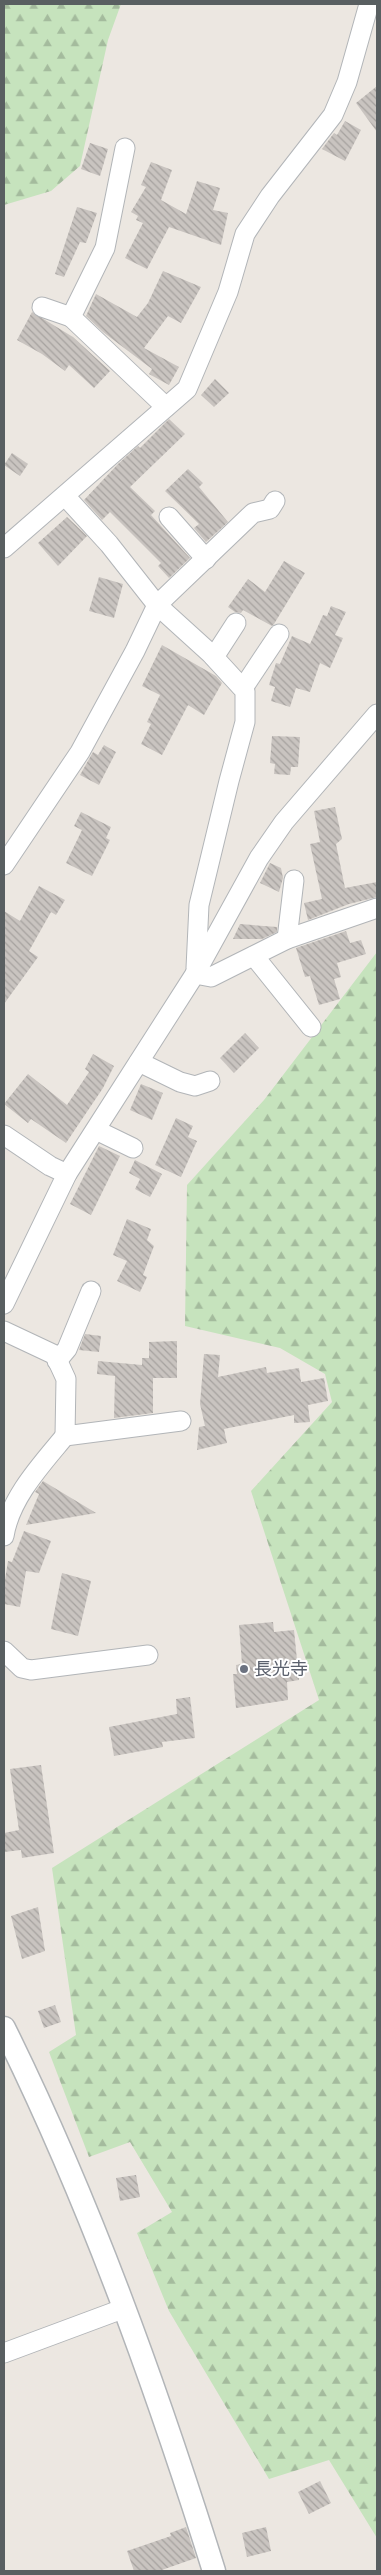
<svg xmlns="http://www.w3.org/2000/svg" width="381" height="2575" viewBox="0 0 381 2575" font-family="'DM Sans','Noto Sans JP',sans-serif">
  <defs>
    <pattern id="forest-firs" width="22" height="20" patternUnits="userSpaceOnUse" patternTransform="scale(1.25)"><rect width="22" height="20" fill="#c6e3bd"/><path d="M5 1l3.5 6h-7zM16 11l3.5 6h-7z" fill="#a4bb9d"/></pattern>
    <pattern id="building-back-hatch" width="6" height="6" patternUnits="userSpaceOnUse" patternTransform="scale(1.25)"><rect width="6" height="6" fill="#c9c4c0"/><path d="M-1 5l2 2M0 0l6 6M5-1l2 2" fill="none" stroke="#a6a29f"/></pattern>
  </defs>
  <rect width="100%" height="100%" fill="#ece7e1"/>
  <g fill="url(#forest-firs)">
    <polygon points="4,4 121,4 108,40 80,166 51,191 4,205"/>
    <polygon points="377,952 377,2538 329,2460 269,2479 169,2311 137,2233 172,2212 130,2142 89,2157 49,2052 76,2035 52,1868 319,1700 251,1491 332,1402 325,1374 280,1348 185,1326 187,1185 264,1100"/>
  </g>
  <g fill="url(#building-back-hatch)">
    <polygon points="377,86 377,132 356,103"/>
    <polygon points="345,121 361,130 345,161 322,149 334,133 337,135"/>
    <polygon points="90,143 108,149 100,176 81,169"/>
    <polygon points="151,162 172,170 161,200 186,214 197,181 220,188 213,210 228,213 221,245 169,227 147,269 125,258 143,223 136,220 138,216 131,212 146,187 141,185"/>
    <polygon points="77,207 97,213 86,243 80,242 64,277 55,274"/>
    <polygon points="163,271 201,287 181,323 168,316 144,348 179,367 169,385 149,374 152,369 103,332 86,316 96,294 137,317 148,303"/>
    <polygon points="32,312 73,337 110,371 94,388 69,365 65,371 42,354 17,340"/>
    <polygon points="215,379 229,393 214,407 201,395"/>
    <polygon points="169,419 185,434 130,487 155,511 151,515 190,558 169,578 158,566 161,563 110,512 102,520 84,500 118,464 138,446 140,448"/>
    <polygon points="12,453 28,464 20,476 4,465"/>
    <polygon points="188,469 203,483 199,487 228,522 206,542 194,528 199,524 165,491"/>
    <polygon points="67,517 87,536 58,566 38,543"/>
    <polygon points="284,561 305,573 274,624 272,626 243,610 241,613 235,612 228,607 248,579 265,592"/>
    <polygon points="99,577 123,584 114,618 89,611"/>
    <polygon points="331,606 346,612 335,635 343,638 330,668 320,663 310,692 296,688 290,707 271,701 275,687 269,685 276,663 280,664 292,636 310,644 323,615 327,616"/>
    <polygon points="162,645 216,676 222,683 204,715 188,705 162,755 141,744 151,724 147,722 160,695 142,686"/>
    <polygon points="272,736 300,737 298,767 291,767 290,775 274,774 275,764 270,763"/>
    <polygon points="104,745 116,752 99,785 80,775 93,752 98,755"/>
    <polygon points="335,807 342,839 336,844 345,888 377,882 377,897 349,904 308,920 304,903 322,899 310,844 320,842 314,811"/>
    <polygon points="81,812 111,827 106,838 110,840 92,876 66,863 82,830 74,826"/>
    <polygon points="270,863 281,868 283,878 279,892 260,883"/>
    <polygon points="39,886 65,900 56,915 51,912 29,951 38,957 4,1004 4,911 20,921"/>
    <polygon points="240,924 277,927 277,932 262,939 233,939"/>
    <polygon points="346,931 350,943 361,940 366,954 337,963 341,977 334,979 340,999 319,1005 310,976 305,977 296,948"/>
    <polygon points="245,1033 259,1048 234,1073 220,1058"/>
    <polygon points="93,1054 114,1066 103,1088 66,1143 31,1119 28,1123 4,1104 28,1074 67,1105 89,1072 85,1069"/>
    <polygon points="141,1084 163,1093 152,1120 130,1110"/>
    <polygon points="176,1118 193,1126 188,1137 197,1141 181,1177 155,1165"/>
    <polygon points="99,1146 120,1156 91,1215 70,1204"/>
    <polygon points="135,1160 162,1174 150,1197 135,1189 140,1179 129,1173"/>
    <polygon points="127,1219 151,1229 147,1240 154,1246 143,1275 147,1277 140,1292 117,1281 127,1261 113,1255"/>
    <polygon points="85,1334 101,1336 99,1352 79,1350"/>
    <polygon points="177,1341 177,1378 153,1378 153,1413 114,1418 115,1376 97,1374 98,1361 142,1365 142,1358 149,1358 149,1342"/>
    <polygon points="204,1354 220,1355 218,1377 266,1367 267,1373 299,1368 301,1382 324,1378 328,1401 308,1405 310,1422 294,1423 294,1415 224,1429 227,1443 197,1450 199,1427 205,1426 200,1404"/>
    <polygon points="43,1481 96,1513 26,1525 39,1494 35,1492"/>
    <polygon points="24,1531 51,1541 39,1573 26,1571 20,1607 4,1604 4,1586 8,1561 12,1562"/>
    <polygon points="62,1573 91,1581 78,1636 51,1629"/>
    <polygon points="273,1622 274,1632 294,1630 299,1680 287,1682 288,1700 236,1708 233,1674 237,1674 236,1665 242,1664 239,1625"/>
    <polygon points="190,1697 195,1738 162,1742 163,1747 114,1756 109,1727 177,1714 176,1699"/>
    <polygon points="41,1765 54,1853 22,1858 21,1850 4,1852 4,1833 19,1830 10,1769"/>
    <polygon points="38,1907 45,1951 22,1959 11,1916"/>
    <polygon points="55,2005 61,2022 44,2028 38,2011"/>
    <polygon points="136,2175 140,2197 120,2201 116,2178"/>
    <polygon points="320,2481 331,2503 309,2514 298,2492"/>
    <polygon points="186,2527 196,2558 159,2571 134,2571 127,2551 171,2536 170,2533"/>
    <polygon points="266,2527 271,2551 247,2557 242,2533"/>
  </g>
  <g fill="none" stroke-linecap="round" stroke-linejoin="round">
    <g stroke="#b2b5b8" stroke-width="21">
      <g id="minor">
        <polyline points="125,148 105,248 71,317 166,407"/>
        <polyline points="42,307 71,317"/>
        <polyline points="65,496 109,544 157,605 211,654 245,691 245,722 229,781 199,905 196,968"/>
        <polyline points="169,517 206,559"/>
        <polyline points="4,548 187,389 228,292 245,234 270,196 333,115 347,82 369,4"/>
        <polyline points="214,657 236,623"/>
        <polyline points="243,688 279,634"/>
        <polyline points="4,865 80,752 135,651 157,605 253,513 270,509 275,501"/>
        <polyline points="287,939 294,880"/>
        <polyline points="254,956 311,1027"/>
        <polyline points="195,974 211,977 287,939 377,908"/>
        <polyline points="139,1062 180,1082 195,1086 210,1081"/>
        <polyline points="96,1130 133,1148"/>
        <polyline points="4,1135 50,1166 67,1174"/>
        <polyline points="4,1304 67,1174 195,974 259,858 284,822 377,714"/>
        <polyline points="4,1331 55,1355 66,1379 65,1436 181,1421"/>
        <polyline points="57,1361 67,1349 91,1291"/>
        <path d="M4,1536C10,1498 41,1465 65,1436"/>
        <polyline points="4,1651 22,1668 31,1670 148,1655"/>
        <polyline points="4,2353 125,2308"/>
      </g>
    </g>
    <g stroke="#b2b5b8" stroke-width="25">
      <path id="tertiary" d="M4,2028C90,2202 156,2386 214,2571"/>
    </g>
    <use href="#minor" stroke="#fff" stroke-width="19"/>
    <use href="#tertiary" stroke="#fff" stroke-width="22"/>
  </g>
  <circle fill="#6b7280" stroke="#fff" stroke-width="2" cx="244" cy="1669" r="5"/>
  <g text-anchor="middle" stroke-width="4" stroke-linejoin="round" paint-order="stroke">
    <g font-size="18" fill="#5b616d" stroke="#fff" text-anchor="start">
      <text x="254" y="1675">長光寺</text>
    </g>
  </g>
  <rect width="381" height="2575" fill="none" stroke="#595f61" stroke-width="10"/>
</svg>
